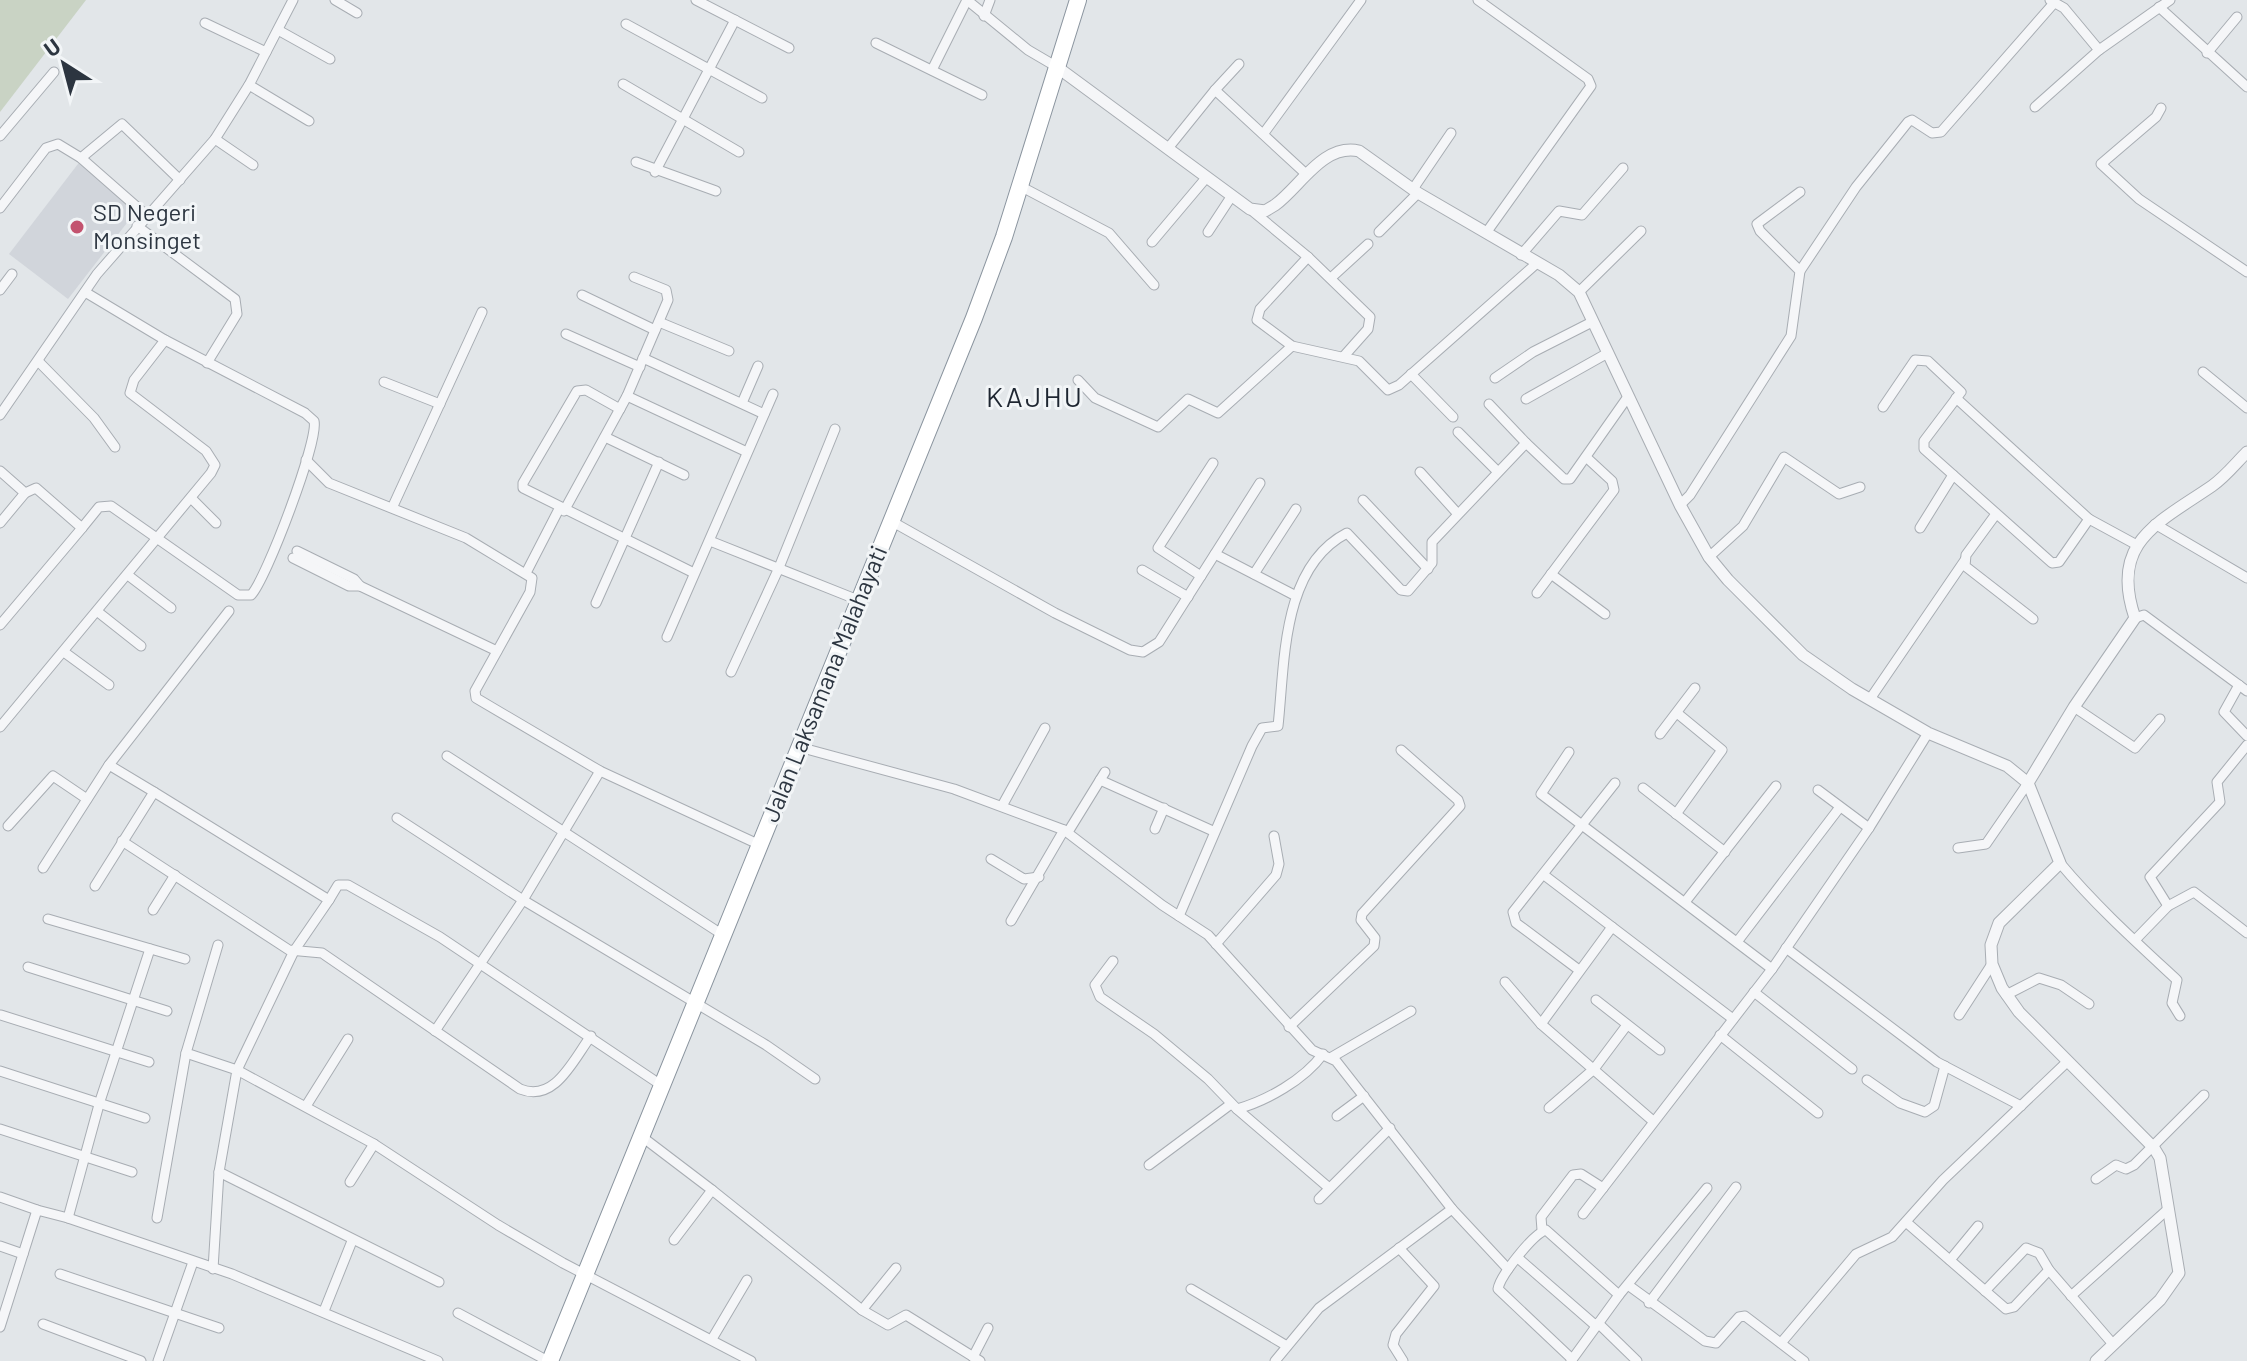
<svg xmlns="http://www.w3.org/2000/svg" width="2247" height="1361" viewBox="0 0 2247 1361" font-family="Barlow,sans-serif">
  <rect width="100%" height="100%" fill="#e2e6e9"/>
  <polygon fill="#d1d5db" points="81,160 140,206 68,299 9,254"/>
  <polygon fill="#c9d3c4" points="0,0 86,0 0,112"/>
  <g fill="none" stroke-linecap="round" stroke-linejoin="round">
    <g stroke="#a8adb3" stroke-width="11">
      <g id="minor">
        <polyline points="335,0 357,13"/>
        <polyline points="696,0 789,48"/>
        <polyline points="967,0 1028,50 1057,67"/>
        <polyline points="1478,0 1588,79 1591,86 1486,233"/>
        <polyline points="2050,0 2064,8 2099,50"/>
        <polyline points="2159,7 2247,87"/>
        <polyline points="984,16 990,0"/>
        <polyline points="205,23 266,52"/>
        <polyline points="626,24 762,98"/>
        <polyline points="278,30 330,59"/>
        <polyline points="876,43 982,95"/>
        <polyline points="2207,53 2237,17"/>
        <polyline points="932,70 967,0"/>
        <polyline points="623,84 739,152"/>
        <polyline points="249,85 309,121"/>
        <polyline points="1215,90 1239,64"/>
        <polyline points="2035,107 2099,50 2170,0"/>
        <polyline points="2161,108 2156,117 2101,164 2139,199 2247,272"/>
        <polyline points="1264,133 1361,0"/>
        <polyline points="0,136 54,72"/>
        <polyline points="215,139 253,165"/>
        <polyline points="1169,147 1215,90 1306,174"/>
        <polyline points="81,158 122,124 180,180"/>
        <polyline points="636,162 716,191"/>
        <polyline points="655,172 735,20"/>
        <polyline points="1020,186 1109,233 1154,285"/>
        <polyline points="1413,189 1451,133"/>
        <polyline points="0,208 46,148 58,144 81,158 146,215"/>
        <polyline points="1250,209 1308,257"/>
        <polyline points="137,226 235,299 237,314 207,363"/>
        <polyline points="1208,232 1231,197"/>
        <polyline points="1379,232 1418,193"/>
        <polyline points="1152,242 1206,178"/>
        <polyline points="1521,255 1559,211 1582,215 1623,168"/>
        <polyline points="1800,271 1856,187 1908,122 1912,120 1932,133 1941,132 2054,3"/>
        <polyline points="1332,277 1368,244"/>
        <polyline points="0,290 12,274"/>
        <polyline points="1579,292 1641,231"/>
        <polyline points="582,295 655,330"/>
        <polyline points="659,322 729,351"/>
        <polyline points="566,334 640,367"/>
        <polyline points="1344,356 1368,329 1370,317 1308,257 1260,309 1257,320 1292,346 1359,361 1388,390 1399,385 1536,264"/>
        <polyline points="643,358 764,414"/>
        <polyline points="39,362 94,418 115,447"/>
        <polyline points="2203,372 2247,408"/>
        <polyline points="1411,374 1453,417"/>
        <polyline points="1495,378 1533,352 1592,322"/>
        <polyline points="1078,380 1095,398 1158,427 1188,399 1218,413 1292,346"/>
        <polyline points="384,382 440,404"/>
        <polyline points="627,396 747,452"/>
        <polyline points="1956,398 2089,519 2135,544"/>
        <polyline points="1526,399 1606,354"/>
        <polyline points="742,403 758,366"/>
        <polyline points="1489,404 1526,443"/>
        <polyline points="1883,407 1915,360 1928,361 1961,392 1924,441 1924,449 2052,563 2059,562 2089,519"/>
        <polyline points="620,409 586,390 577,391 523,483 523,488 694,573"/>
        <polyline points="0,415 97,274 215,139 249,85 293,0"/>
        <polyline points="1458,432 1497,471"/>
        <polyline points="605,437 684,475"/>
        <polyline points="306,460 329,483 466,538 532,578 530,592 475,691 476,698 600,771 760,845"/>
        <path d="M0,471L25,493L36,488L82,528L99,507L111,506L238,595H251C266,580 319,440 314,421L305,413L165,340L85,292"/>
        <polyline points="1420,472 1457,513"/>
        <polyline points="191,498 216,523"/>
        <polyline points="1363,500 1428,569"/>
        <polyline points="1680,505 1690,495 1791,336 1800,271 1760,231 1757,224 1800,192"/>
        <polyline points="393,506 482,312"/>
        <polyline points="564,511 627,396 668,300 666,290 634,277"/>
        <polyline points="1996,514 1966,555 1965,566 2033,619"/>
        <polyline points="891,521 1055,613 1130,650 1143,652 1159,642 1260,483"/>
        <polyline points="0,523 25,493"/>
        <polyline points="2155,524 2247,578"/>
        <polyline points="1920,528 1953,475"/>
        <polyline points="710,541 858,600"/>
        <polyline points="297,551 354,579 360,586"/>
        <polyline points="1215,554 1296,596"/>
        <polyline points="1709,557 1743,526 1784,457 1839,494 1860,487"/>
        <polyline points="293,558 349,586 360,586 497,651"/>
        <polyline points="1142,570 1188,597"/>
        <polyline points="526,573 559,509"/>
        <polyline points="1254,574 1296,509"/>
        <polyline points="1551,574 1605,614"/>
        <polyline points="129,576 171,608"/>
        <polyline points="1201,576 1158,548 1213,463"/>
        <polyline points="1537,593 1614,490 1612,481 1586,457"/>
        <polyline points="596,603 659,462"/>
        <polyline points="98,612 141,646"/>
        <polyline points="2135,618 2144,615 2247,691"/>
        <polyline points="0,625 82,528"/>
        <polyline points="667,637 773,394"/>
        <polyline points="64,652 109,685"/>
        <polyline points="731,672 778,570 835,429"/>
        <polyline points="2239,685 2224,712 2247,736"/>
        <polyline points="1870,699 1965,560"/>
        <polyline points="2074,707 2135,748 2160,719"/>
        <polyline points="0,727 211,473 215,465 206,451 130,393 134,380 165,340"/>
        <polyline points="1660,734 1695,688"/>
        <polyline points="799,747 954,789 1064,830 1162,905 1208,935 1312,1050 1336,1061 1452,1209 1508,1269"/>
        <polyline points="1569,752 1541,794 1772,969"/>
        <polyline points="447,756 723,935"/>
        <polyline points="109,765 154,792"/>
        <polyline points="1100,780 1213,831"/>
        <polyline points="1643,788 1725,852"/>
        <polyline points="1818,790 1869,828"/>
        <polyline points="1002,806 1045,728"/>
        <polyline points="1676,814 1722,750 1677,713"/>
        <polyline points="397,818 523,900 766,1045 815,1079"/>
        <polyline points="8,826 53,776 87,799"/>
        <polyline points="1155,829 1164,808"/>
        <polyline points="1068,832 1105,772"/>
        <path d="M122,841L289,950L322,953L520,1089C555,1103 573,1060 591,1036"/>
        <polyline points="1958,848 1986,844 2028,783"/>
        <polyline points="991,859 1024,879 1039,877"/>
        <path d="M2060,863C2096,906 2136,942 2177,980L2172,1003L2180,1016"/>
        <polyline points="43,868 109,765 229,611"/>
        <polyline points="1544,875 1733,1019"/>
        <polyline points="95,886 154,792 329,900 294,951 237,1070 374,1144 498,1225 563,1263 751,1361"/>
        <polyline points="329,900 338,885 348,885 440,937 661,1085"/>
        <polyline points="1685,902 1776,786"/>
        <polyline points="2168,906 2150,877 2220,802 2217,782 2247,745"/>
        <polyline points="153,910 175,875"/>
        <path d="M1179,916L1252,746L1262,728L1278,726C1285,663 1281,567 1347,533L1401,590L1408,591L1432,563V542L1526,443L1564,479H1570L1627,398"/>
        <polyline points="48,919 185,959"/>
        <polyline points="1011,921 1064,830"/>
        <polyline points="2136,939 2168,906 2194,892 2247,933"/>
        <polyline points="1737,942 1840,807"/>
        <polyline points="1216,944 1276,875 1279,864 1274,836"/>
        <polyline points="1786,948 1937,1062 2021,1106"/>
        <polyline points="1113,961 1095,985 1100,997 1154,1034 1208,1079 1237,1109 1328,1187"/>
        <polyline points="28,967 167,1011"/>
        <polyline points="1579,970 1516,923 1513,912 1615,783"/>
        <polyline points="1505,982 1541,1024 1653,1121"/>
        <polyline points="1754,992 1852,1069"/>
        <polyline points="2006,995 2039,978 2061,985 2089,1004"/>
        <polyline points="1596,1000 1660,1050"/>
        <polyline points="1,1015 149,1062"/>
        <polyline points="1959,1015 1992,964"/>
        <polyline points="1541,1024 1612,927"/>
        <polyline points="1289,1027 1374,946 1375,938 1361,920 1362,914 1460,806 1458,800 1401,750"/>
        <polyline points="435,1031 523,900 600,771"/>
        <polyline points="1720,1035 1818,1113"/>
        <polyline points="1332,1057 1411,1011"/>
        <polyline points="0,1071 145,1118"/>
        <polyline points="1867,1080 1900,1103 1925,1112 1934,1106 1945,1066"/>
        <polyline points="306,1106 348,1039"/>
        <polyline points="1549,1108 1594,1069 1627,1025"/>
        <path d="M1237,1109C1266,1101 1304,1080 1323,1054"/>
        <polyline points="1337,1116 1364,1096"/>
        <polyline points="0,1129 132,1172"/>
        <polyline points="641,1136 712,1190 674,1240"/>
        <polyline points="1149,1165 1231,1104"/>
        <polyline points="219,1172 439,1282"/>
        <polyline points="2096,1179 2116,1165 2126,1169 2134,1165 2204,1095"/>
        <polyline points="350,1182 374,1144"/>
        <polyline points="712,1190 862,1310 888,1325 906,1315 980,1361"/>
        <polyline points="0,1197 37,1210"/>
        <polyline points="1319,1199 1390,1128"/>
        <polyline points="1583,1214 1772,969 1869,828 1928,733"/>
        <polyline points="68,1218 232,1274 438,1361"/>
        <polyline points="157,1218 186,1053"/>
        <polyline points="1906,1222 2006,1309 2014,1307 2049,1270"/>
        <polyline points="1542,1230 1541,1217 1573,1175 1581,1174 1603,1188"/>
        <polyline points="0,1246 23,1254"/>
        <polyline points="1399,1248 1434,1286 1396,1334 1393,1345 1403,1361"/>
        <polyline points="1518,1258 1595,1325"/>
        <polyline points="1950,1260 1978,1226"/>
        <polyline points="213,1269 219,1172 237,1070 186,1053 218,945"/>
        <polyline points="60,1274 219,1328"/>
        <polyline points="1628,1285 1705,1341 1716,1343 1739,1317 1745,1316 1804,1361"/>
        <polyline points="1191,1289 1287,1346"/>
        <polyline points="1985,1291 2026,1248 2039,1253 2049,1270 2112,1343"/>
        <polyline points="2071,1296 2167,1210"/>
        <polyline points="1649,1303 1736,1187"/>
        <polyline points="862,1310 896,1268"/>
        <polyline points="324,1311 352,1241"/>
        <polyline points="458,1313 548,1361"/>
        <polyline points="1598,1323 1637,1361"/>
        <polyline points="43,1324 141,1361"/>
        <polyline points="0,1327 37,1210 68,1218 100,1101 150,949"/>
        <polyline points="712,1339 747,1280"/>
        <polyline points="1781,1343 1856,1254 1892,1237 1943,1180 2068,1061"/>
        <polyline points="973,1357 988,1328"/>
        <path d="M1572,1359L1498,1289C1500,1276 1533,1234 1546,1230L1619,1295"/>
        <polyline points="158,1361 193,1262"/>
        <polyline points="1275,1361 1319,1308 1452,1209"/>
        <polyline points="1571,1361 1619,1295 1707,1188"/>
      </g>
    </g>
    <g stroke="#a8adb3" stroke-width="13">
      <g id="tertiary">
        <path d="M1057,67L1250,209L1265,211L1275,205C1300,187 1323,143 1359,151L1418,193L1559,275L1579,292L1680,505L1709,557L1728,580L1803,655L1852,689L1928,733L2007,766L2028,783"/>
        <path d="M2096,1361L2160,1300L2179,1273L2160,1158L2154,1148L2019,1012L2002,988L1992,964L1991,945L1999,923L2060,863L2028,783L2074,707L2135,618C2109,542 2158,523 2212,486C2225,477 2236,463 2247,452"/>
      </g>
    </g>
    <g stroke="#8b959f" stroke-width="18">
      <polyline id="trunk" points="550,1361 974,318 1004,237 1078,0"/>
    </g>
    <use href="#minor" stroke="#f5f6f8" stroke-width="9"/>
    <use href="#tertiary" stroke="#f5f6f8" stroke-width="11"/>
    <use href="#trunk" stroke="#fff" stroke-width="16"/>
  </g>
  <circle fill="#c3536f" stroke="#f2f5f7" stroke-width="3" cx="77" cy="227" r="8"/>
  <g text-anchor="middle" stroke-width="6" stroke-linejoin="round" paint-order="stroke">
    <g font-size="24" fill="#2c3540" stroke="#f2f5f7" text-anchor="start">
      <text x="93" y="221">SD Negeri<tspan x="93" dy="28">Monsinget</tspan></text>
    </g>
    <g font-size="24" fill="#2c3540" stroke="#f2f5f7">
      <text transform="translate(825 684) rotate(-68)" y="8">Jalan Laksamana Malahayati</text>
    </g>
    <g font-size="28" letter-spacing="2" fill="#1e2631" stroke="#f2f5f7">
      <text x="1035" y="407">KAJHU</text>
    </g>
  </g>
  <g transform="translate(64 64) rotate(324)" stroke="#f2f5f7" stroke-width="6" paint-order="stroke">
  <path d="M0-6L14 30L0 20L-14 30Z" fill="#2c3540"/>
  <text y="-12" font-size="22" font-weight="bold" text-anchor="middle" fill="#2c3540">U</text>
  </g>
</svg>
